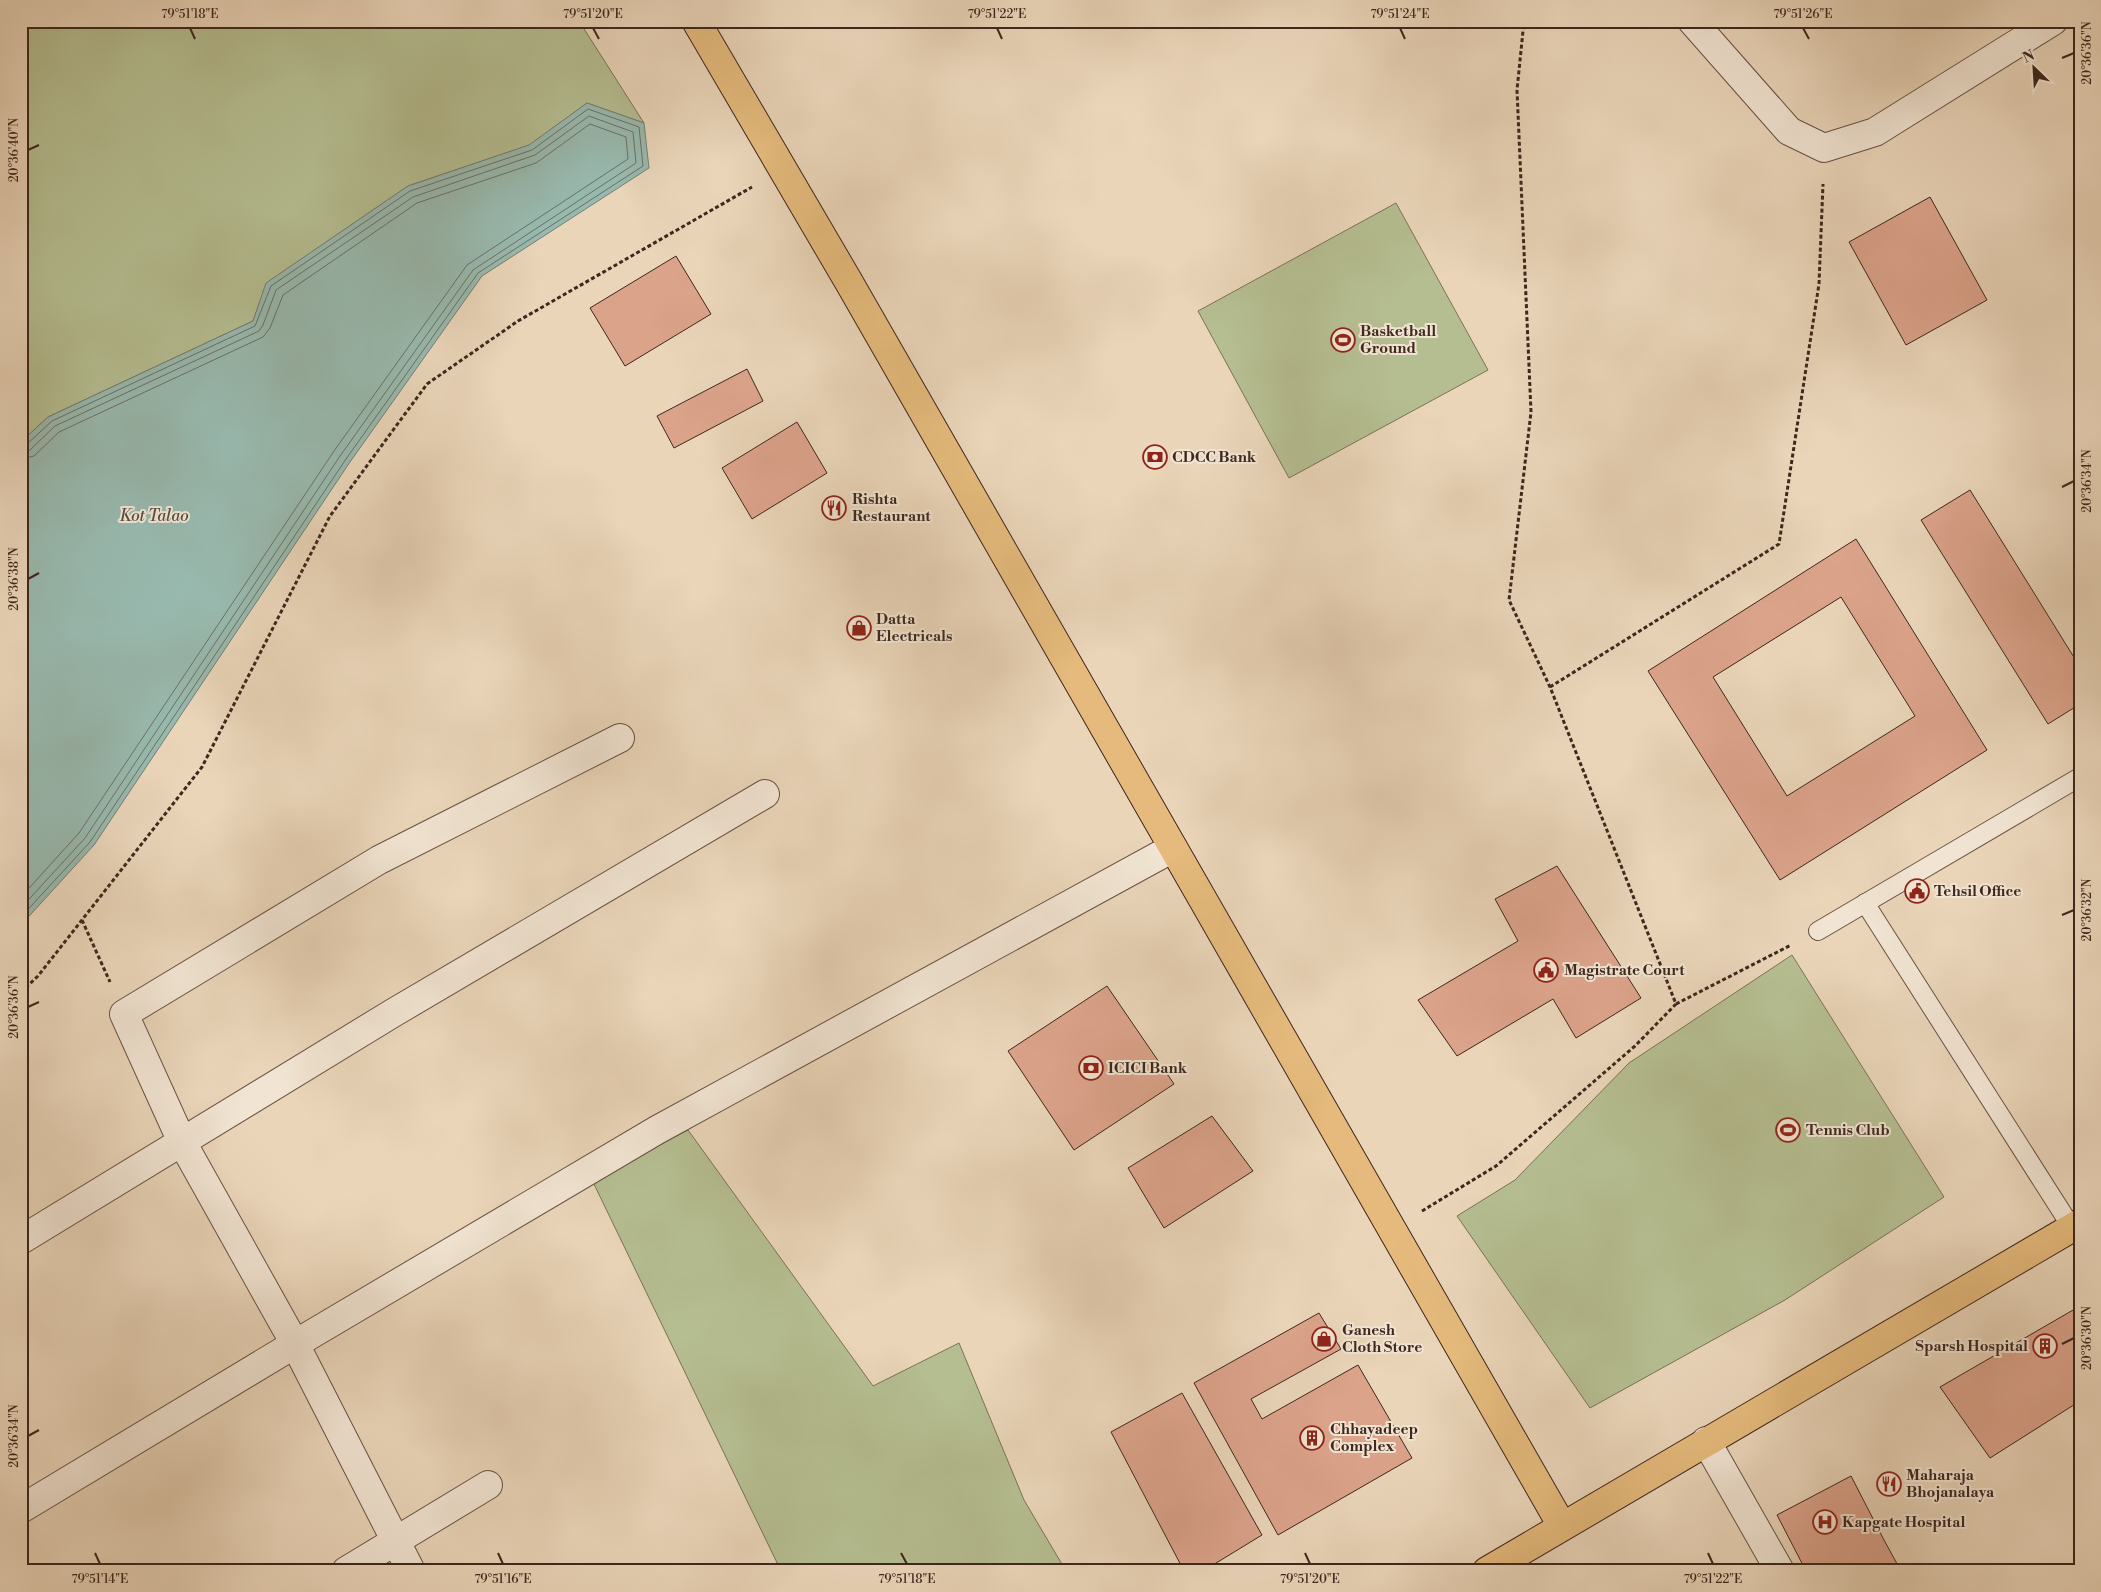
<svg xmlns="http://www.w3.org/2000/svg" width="2101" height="1592" viewBox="0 0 2101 1592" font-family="'Libre Bodoni',serif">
  <rect width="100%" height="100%" fill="#ead5b9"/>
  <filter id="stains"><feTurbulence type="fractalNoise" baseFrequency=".004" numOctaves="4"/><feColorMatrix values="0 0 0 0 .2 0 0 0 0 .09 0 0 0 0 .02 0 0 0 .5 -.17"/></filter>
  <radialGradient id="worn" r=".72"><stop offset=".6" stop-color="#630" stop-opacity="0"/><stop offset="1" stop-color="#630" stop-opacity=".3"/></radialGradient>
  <g fill="#b5be91" stroke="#7a7257">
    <polygon points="21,21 579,21 644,123 587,103 530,145 408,186 267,283 253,321 48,417 21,442"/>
    <polygon points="1396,203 1488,370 1289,478 1198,311"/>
    <polygon points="1792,955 1944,1197 1785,1300 1590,1408 1457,1216 1515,1180 1629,1063"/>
    <polygon points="688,1130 873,1386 959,1343 1024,1500 1066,1571 781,1571 592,1180"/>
  </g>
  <polygon fill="#98b9ae" stroke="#747f74" points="587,103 644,123 649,168 482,276 350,462 94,845 21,925 21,442 48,417 253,321 266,283 408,186 529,145"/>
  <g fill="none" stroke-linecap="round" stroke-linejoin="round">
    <g stroke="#6b7066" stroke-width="1">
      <polyline points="21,445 27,444 52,421 255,326 271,286 410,191 532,150 588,109 639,127 643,166 478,273 346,459 90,842 21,917"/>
      <polyline points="21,452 30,450 55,426 259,331 263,325 276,290 413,197 535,155 589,116 633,132 636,163 473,270 340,456 85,838 21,908"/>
      <polyline points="21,459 34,456 59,432 263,337 270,328 283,295 417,203 536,163 590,124 626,137 628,159 467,265 334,451 79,833 21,897"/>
    </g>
  </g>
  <g fill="#dca38b" stroke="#3e271d" fill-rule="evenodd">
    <polygon points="1930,197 1987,300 1906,345 1849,242"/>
    <polygon points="676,256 711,314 625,366 590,308"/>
    <polygon points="747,369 763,401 674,448 657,416"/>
    <polygon points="797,422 827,473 752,519 722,468"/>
    <polygon points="1970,490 2080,667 2080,704 2048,724 1921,520"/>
    <path d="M1856,539L1987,750L1780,880L1648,671ZM1841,597L1915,716L1787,796L1713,677Z"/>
    <polygon points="1557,866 1641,998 1576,1038 1553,999 1457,1056 1418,1000 1518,941 1495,899"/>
    <polygon points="1107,986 1174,1084 1074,1150 1008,1051"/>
    <polygon points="1212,1116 1253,1171 1164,1228 1128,1168"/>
    <polygon points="2080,1306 2080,1401 1990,1458 1940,1387"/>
    <polygon points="1319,1313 1341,1349 1251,1399 1262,1419 1358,1365 1412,1458 1278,1535 1194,1383"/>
    <polygon points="1182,1393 1262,1535 1203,1571 1184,1571 1111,1432"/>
    <polygon points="1851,1476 1884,1540 1901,1571 1806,1571 1777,1515"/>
  </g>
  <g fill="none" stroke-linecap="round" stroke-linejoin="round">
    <g stroke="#695244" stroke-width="20">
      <g id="lane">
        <polyline points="1865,903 2072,1228"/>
        <polyline points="1818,931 2080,777"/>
      </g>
    </g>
    <g stroke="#695244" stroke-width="30">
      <g id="street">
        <polyline points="1692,21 1789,131 1824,148 1875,132 2053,21"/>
        <polyline points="21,1240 393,1013 765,794"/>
        <polyline points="1706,1441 1780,1571"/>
        <polyline points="21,1509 295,1344 657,1130 1173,848"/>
        <polyline points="346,1571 488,1485"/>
        <polyline points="411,1571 295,1344 182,1142 124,1014 379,860 620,738"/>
      </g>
    </g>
    <g stroke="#3e271d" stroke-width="30">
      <g id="highway">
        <polyline points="696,21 850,284 1562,1526"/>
        <polyline points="1487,1571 2080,1223"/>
      </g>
    </g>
    <g stroke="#3e271d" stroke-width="3" stroke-dasharray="4 2.5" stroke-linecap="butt">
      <polyline points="1550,687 1779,544 1819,284 1823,184"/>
      <polyline points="82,920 110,982"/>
      <polyline points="21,992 38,976 202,767 330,516 427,384 518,321 752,187"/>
      <polyline points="1676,1004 1791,945"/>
      <polyline points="1422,1211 1496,1166 1635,1046 1676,1004 1550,687 1509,600 1531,412 1517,90 1524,21"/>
    </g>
    <use href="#lane" stroke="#f1e4d2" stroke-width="18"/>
    <use href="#street" stroke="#f1e4d2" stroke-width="28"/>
    <use href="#highway" stroke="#e5ba7c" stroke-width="28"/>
  </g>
  <path fill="none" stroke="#3e271d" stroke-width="2" d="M190,28L195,39M593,28L599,39M997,28L1002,39M1400,28L1405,39M1803,28L1809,39M2062,58L2074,53M28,150L39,145M2062,487L2074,481M28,579L39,573M2062,915L2074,910M28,1007L39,1002M2062,1344L2074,1338M28,1436L39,1430M95,1553L100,1564M498,1553L503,1564M901,1553L907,1564M1305,1553L1310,1564M1708,1553L1713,1564"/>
  <defs>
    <g id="stadium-ring" transform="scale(1.25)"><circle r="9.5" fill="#f1e4d2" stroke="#8f2418" stroke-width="1.5"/><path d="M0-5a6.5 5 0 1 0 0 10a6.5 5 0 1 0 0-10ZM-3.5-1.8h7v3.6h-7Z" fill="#8f2418"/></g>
    <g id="bank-ring" transform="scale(1.25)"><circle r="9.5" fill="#f1e4d2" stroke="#8f2418" stroke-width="1.5"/><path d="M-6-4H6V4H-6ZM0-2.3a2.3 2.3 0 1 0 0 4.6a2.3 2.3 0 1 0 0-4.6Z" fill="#8f2418"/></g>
    <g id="restaurant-ring" transform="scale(1.25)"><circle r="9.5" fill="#f1e4d2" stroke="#8f2418" stroke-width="1.5"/><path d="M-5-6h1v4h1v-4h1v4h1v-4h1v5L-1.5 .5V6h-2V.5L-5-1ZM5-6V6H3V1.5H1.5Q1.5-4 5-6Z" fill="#8f2418"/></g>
    <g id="shop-ring" transform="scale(1.25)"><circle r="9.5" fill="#f1e4d2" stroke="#8f2418" stroke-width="1.5"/><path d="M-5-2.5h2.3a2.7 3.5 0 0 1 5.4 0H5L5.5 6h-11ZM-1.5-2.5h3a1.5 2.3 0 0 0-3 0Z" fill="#8f2418"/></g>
    <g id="civic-ring" transform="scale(1.25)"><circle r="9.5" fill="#f1e4d2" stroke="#8f2418" stroke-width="1.5"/><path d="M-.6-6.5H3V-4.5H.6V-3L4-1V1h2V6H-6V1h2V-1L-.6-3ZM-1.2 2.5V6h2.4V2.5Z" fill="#8f2418"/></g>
    <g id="building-ring" transform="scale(1.25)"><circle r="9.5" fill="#f1e4d2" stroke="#8f2418" stroke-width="1.5"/><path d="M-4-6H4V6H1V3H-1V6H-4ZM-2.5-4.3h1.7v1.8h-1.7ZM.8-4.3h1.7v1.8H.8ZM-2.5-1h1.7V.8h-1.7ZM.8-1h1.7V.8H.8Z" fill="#8f2418"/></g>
    <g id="hospital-ring" transform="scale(1.25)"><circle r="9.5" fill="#f1e4d2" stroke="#8f2418" stroke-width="1.5"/><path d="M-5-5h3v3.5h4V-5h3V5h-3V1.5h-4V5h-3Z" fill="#8f2418"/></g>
  </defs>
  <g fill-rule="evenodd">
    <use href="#stadium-ring" x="1343" y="340"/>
    <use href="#bank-ring" x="1155" y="457"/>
    <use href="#restaurant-ring" x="834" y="508"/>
    <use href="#shop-ring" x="859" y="628"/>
    <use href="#civic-ring" x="1917" y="891"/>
    <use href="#civic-ring" x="1546" y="970"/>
    <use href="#bank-ring" x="1091" y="1068"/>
    <use href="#stadium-ring" x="1788" y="1130"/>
    <use href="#shop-ring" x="1324" y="1339"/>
    <use href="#building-ring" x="2045" y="1346"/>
    <use href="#building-ring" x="1312" y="1438"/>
    <use href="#restaurant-ring" x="1889" y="1484"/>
    <use href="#hospital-ring" x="1825" y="1522"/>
  </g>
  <g text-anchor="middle" stroke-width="4" stroke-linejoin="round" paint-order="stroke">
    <g font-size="15" font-weight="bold" fill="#3e271d" stroke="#f1e4d2" text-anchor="start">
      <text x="1360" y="336">Basketball<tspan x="1360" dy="17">Ground</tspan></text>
      <text x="1172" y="462">CDCC Bank</text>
      <text x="852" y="504">Rishta<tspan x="852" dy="17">Restaurant</tspan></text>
      <text x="876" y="624">Datta<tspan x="876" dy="17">Electricals</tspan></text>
      <text x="1934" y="896">Tehsil Office</text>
      <text x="1564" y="975">Magistrate Court</text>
      <text x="1108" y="1073">ICICI Bank</text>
      <text x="1806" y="1135">Tennis Club</text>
      <text x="1342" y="1335">Ganesh<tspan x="1342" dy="17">Cloth Store</tspan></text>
      <text x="2028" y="1351" text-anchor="end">Sparsh Hospital</text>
      <text x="1330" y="1434">Chhayadeep<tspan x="1330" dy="17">Complex</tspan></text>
      <text x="1906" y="1480">Maharaja<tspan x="1906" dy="17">Bhojanalaya</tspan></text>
      <text x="1842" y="1527">Kapgate Hospital</text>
    </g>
    <g font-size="16" font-style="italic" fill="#544c41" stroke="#f1e4d2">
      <text x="154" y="521">Kot Talao</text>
    </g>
  </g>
  <rect width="2101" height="1592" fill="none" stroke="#ead5b9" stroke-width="55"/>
  <g transform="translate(2034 68) rotate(335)" stroke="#f1e4d2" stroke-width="4" paint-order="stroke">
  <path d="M0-4L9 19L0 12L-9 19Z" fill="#3e271d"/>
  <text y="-8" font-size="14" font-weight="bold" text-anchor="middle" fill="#3e271d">N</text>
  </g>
  <rect x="28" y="28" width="2046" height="1536" fill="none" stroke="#3e271d" stroke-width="2"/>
  <g font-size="12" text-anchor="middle" fill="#3e271d">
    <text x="190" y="18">79°51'18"E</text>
    <text x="593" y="18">79°51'20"E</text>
    <text x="997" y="18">79°51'22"E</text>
    <text x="1400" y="18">79°51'24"E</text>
    <text x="1803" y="18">79°51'26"E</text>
    <text transform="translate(2087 53) rotate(-90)" y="4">20°36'36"N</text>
    <text transform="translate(14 150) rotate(-90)" y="4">20°36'40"N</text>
    <text transform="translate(2087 481) rotate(-90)" y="4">20°36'34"N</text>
    <text transform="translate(14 579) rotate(-90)" y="4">20°36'38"N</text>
    <text transform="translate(2087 910) rotate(-90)" y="4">20°36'32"N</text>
    <text transform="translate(14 1007) rotate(-90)" y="4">20°36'36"N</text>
    <text transform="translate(2087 1338) rotate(-90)" y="4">20°36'30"N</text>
    <text transform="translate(14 1436) rotate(-90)" y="4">20°36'34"N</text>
    <text x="100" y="1583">79°51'14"E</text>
    <text x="503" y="1583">79°51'16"E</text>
    <text x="907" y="1583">79°51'18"E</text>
    <text x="1310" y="1583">79°51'20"E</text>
    <text x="1713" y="1583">79°51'22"E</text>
  </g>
  <rect width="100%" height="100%" filter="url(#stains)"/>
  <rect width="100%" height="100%" fill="url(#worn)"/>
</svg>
